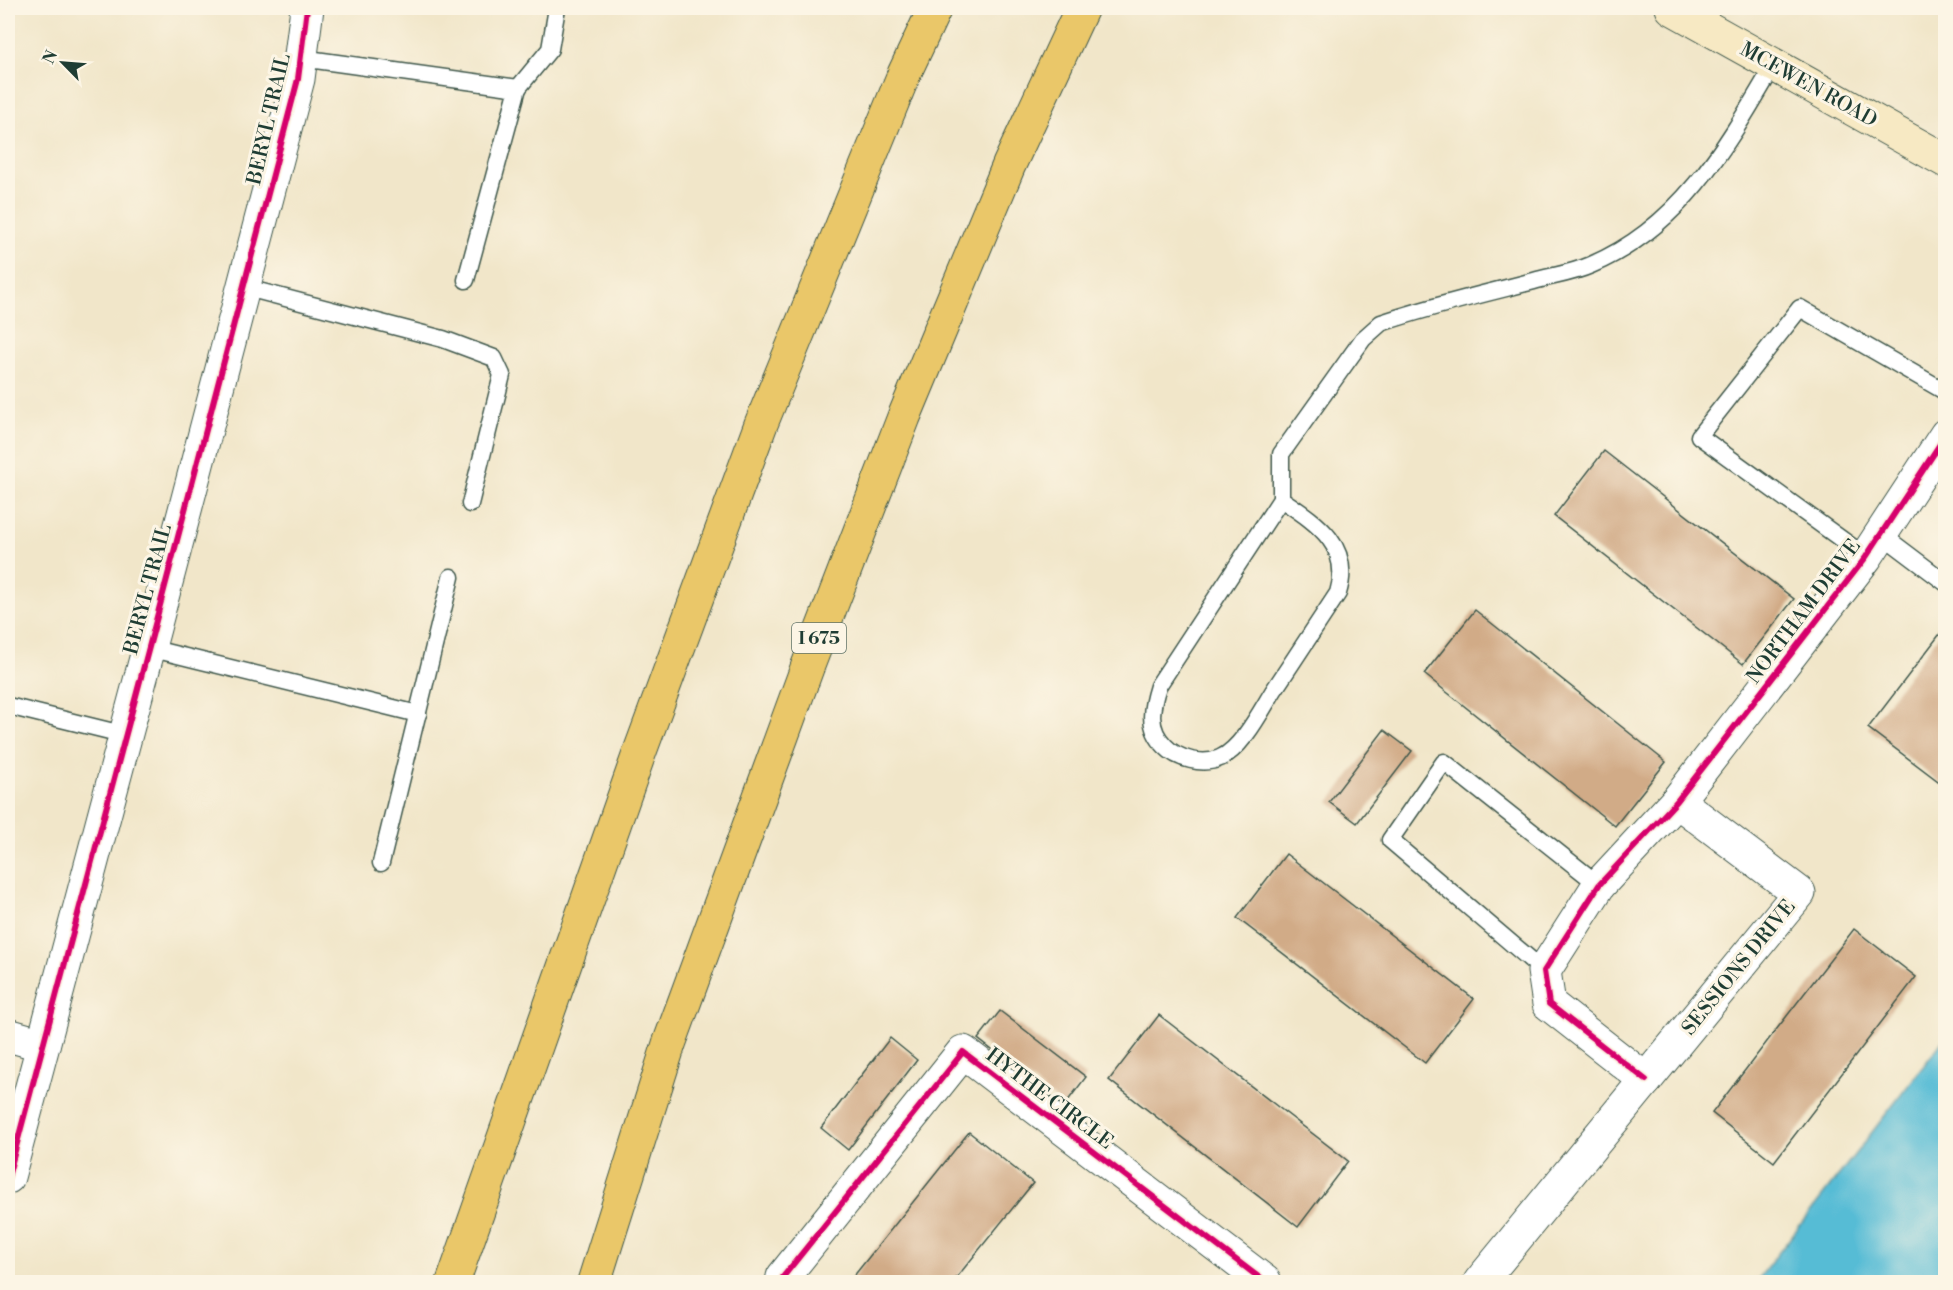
<svg xmlns="http://www.w3.org/2000/svg" width="1953" height="1290" viewBox="0 0 1953 1290" font-family="'Libre Bodoni',serif">
  <rect width="100%" height="100%" fill="#fcf5e5"/>
  <filter id="ink" filterUnits="userSpaceOnUse"><feTurbulence type="fractalNoise" baseFrequency=".0167" numOctaves="2"/><feDisplacementMap in="SourceGraphic" scale="12" xChannelSelector="R" yChannelSelector="G"/><feConvolveMatrix kernelMatrix="1 2 1 2 8 2 1 2 1" color-interpolation-filters="sRGB"/></filter>
  <filter id="wash" filterUnits="userSpaceOnUse"><feTurbulence type="fractalNoise" baseFrequency=".008" numOctaves="4" result="noise"/><feDisplacementMap in="SourceGraphic" scale="24" xChannelSelector="R" yChannelSelector="G"/><feGaussianBlur stdDeviation="1.35" result="paint"/><feColorMatrix in="noise" values="0 0 0 0 0 0 0 0 0 0 0 0 0 0 0 0 0 1.4 0 .05"/><feComposite in="paint" operator="in"/></filter>
  <g filter="url(#wash)">
    <rect width="100%" height="100%" fill="#f1e6c9"/>
    <polygon fill="#57bcd5" stroke="#3b7c84" stroke-width="1.5" points="1945,1037 1945,1282 1756,1282 1945,1038"/>
    <g id="blocks">
      <g fill="#d1ab87">
        <polygon points="1604,451 1794,599 1743,664 1554,516"/>
        <polygon points="1475,610 1666,762 1615,826 1424,674"/>
        <polygon points="1946,626 1946,787 1868,728"/>
        <polygon points="1384,730 1412,751 1357,823 1329,802"/>
        <polygon points="1286,854 1474,999 1425,1063 1237,918"/>
        <polygon points="1854,929 1916,977 1774,1162 1712,1113"/>
        <polygon points="1000,1011 1086,1077 1064,1106 978,1039"/>
        <polygon points="1159,1015 1348,1161 1298,1227 1109,1080"/>
        <polygon points="890,1038 917,1060 848,1150 821,1128"/>
        <polygon points="969,1132 1033,1183 953,1282 849,1282"/>
      </g>
    </g>
  </g>
  <g filter="url(#ink)">
    <use href="#blocks" fill-opacity="0" stroke="#3e564a" stroke-width="1.5"/>
    <g fill="none" stroke-linecap="round" stroke-linejoin="round">
      <g stroke="#3e564a" stroke-width="19">
        <g id="lane">
          <polyline points="301,58 518,88 466,280"/>
          <polyline points="518,88 550,49 557,8"/>
          <polyline points="243,287 443,339 494,358 502,375 470,504"/>
          <path d="M1281,499C1315,522 1353,545 1338,593C1317,625 1296,657 1274,690C1262,709 1242,749 1220,758C1203,766 1177,759 1165,746C1147,728 1151,708 1158,686L1281,499V454L1363,339L1381,323C1431,306 1483,294 1534,281C1552,276 1573,273 1591,265C1681,227 1727,145 1774,65"/>
          <polyline points="1881,534 1946,583"/>
          <polyline points="1866,557 1699,436 1800,308 1946,392"/>
          <polyline points="149,648 418,714"/>
          <polyline points="8,706 126,735"/>
          <polyline points="381,863 451,577"/>
          <polyline points="1544,971 1390,840 1444,762 1599,885"/>
        </g>
      </g>
      <g stroke="#3e564a" stroke-width="35">
        <g id="street">
          <polyline points="8,1035 43,1045"/>
          <polyline points="1646,1080 1549,1004 1544,971 1599,885 1677,801 1866,557 1946,435"/>
          <polyline points="8,1177 153,632 298,79 307,8"/>
          <polyline points="782,1282 783,1277 963,1052 1265,1282"/>
          <polyline points="1480,1282 1799,893 1677,801"/>
        </g>
      </g>
      <g stroke="#3e564a" stroke-width="35">
        <polyline id="secondary" points="1672,8 1946,161"/>
      </g>
      <g stroke="#3e564a" stroke-width="35">
        <g id="highway">
          <polyline points="453,1282 639,754 761,424 904,74 935,8"/>
          <polyline points="594,1282 669,1044 807,668 904,417 1009,165 1082,8"/>
        </g>
      </g>
      <use href="#lane" stroke="#fff" stroke-width="16"/>
      <use href="#street" stroke="#fff" stroke-width="33"/>
      <use href="#secondary" stroke="#f7e9c3" stroke-width="33"/>
      <use href="#highway" stroke="#eac769" stroke-width="33"/>
      <g stroke="#fcf5e5" stroke-width="10">
        <g id="cycleway">
          <polyline points="1646,1080 1549,1004 1544,971 1599,885 1677,801 1866,557 1946,435"/>
          <polyline points="8,1177 153,632 298,79 307,8"/>
          <polyline points="782,1282 783,1277 963,1052 1265,1282"/>
        </g>
      </g>
      <use href="#cycleway" stroke="#d6006c" stroke-width="6"/>
    </g>
  </g>
  <g text-anchor="middle" stroke-width="6" stroke-linejoin="round" paint-order="stroke">
    <rect fill="#fcf5e5" stroke="#617469" stroke-width="1.5" x="792" y="623" width="54" height="30" rx="4.5"/>
    <g font-size="18" font-weight="bold" fill="#1f3d34">
      <text x="819" y="644">I 675</text>
    </g>
    <g font-size="20" fill="#1f3d34" stroke="#fcf5e5">
      <text transform="translate(1809 84) rotate(29)" y="7">MCEWEN ROAD</text>
      <text transform="translate(268 119) rotate(-77)" y="7">BERYL TRAIL</text>
      <text transform="translate(147 589) rotate(-75)" y="7">BERYL TRAIL</text>
      <text transform="translate(1803 611) rotate(-53)" y="7">NORTHAM DRIVE</text>
      <text transform="translate(1738 967) rotate(-51)" y="7">SESSIONS DRIVE</text>
      <text transform="translate(1050 1098) rotate(37)" y="7">HYTHE CIRCLE</text>
    </g>
  </g>
  <rect width="1953" height="1290" fill="none" stroke="#fcf5e5" stroke-width="30"/>
  <g transform="translate(63 63) rotate(295)" stroke="#fcf5e5" stroke-width="4.5" paint-order="stroke">
  <path d="M0-4.5L10 22L0 15L-10 22Z" fill="#1f3d34"/>
  <text y="-9" font-size="16" font-weight="bold" text-anchor="middle" fill="#1f3d34">N</text>
  </g>
</svg>
